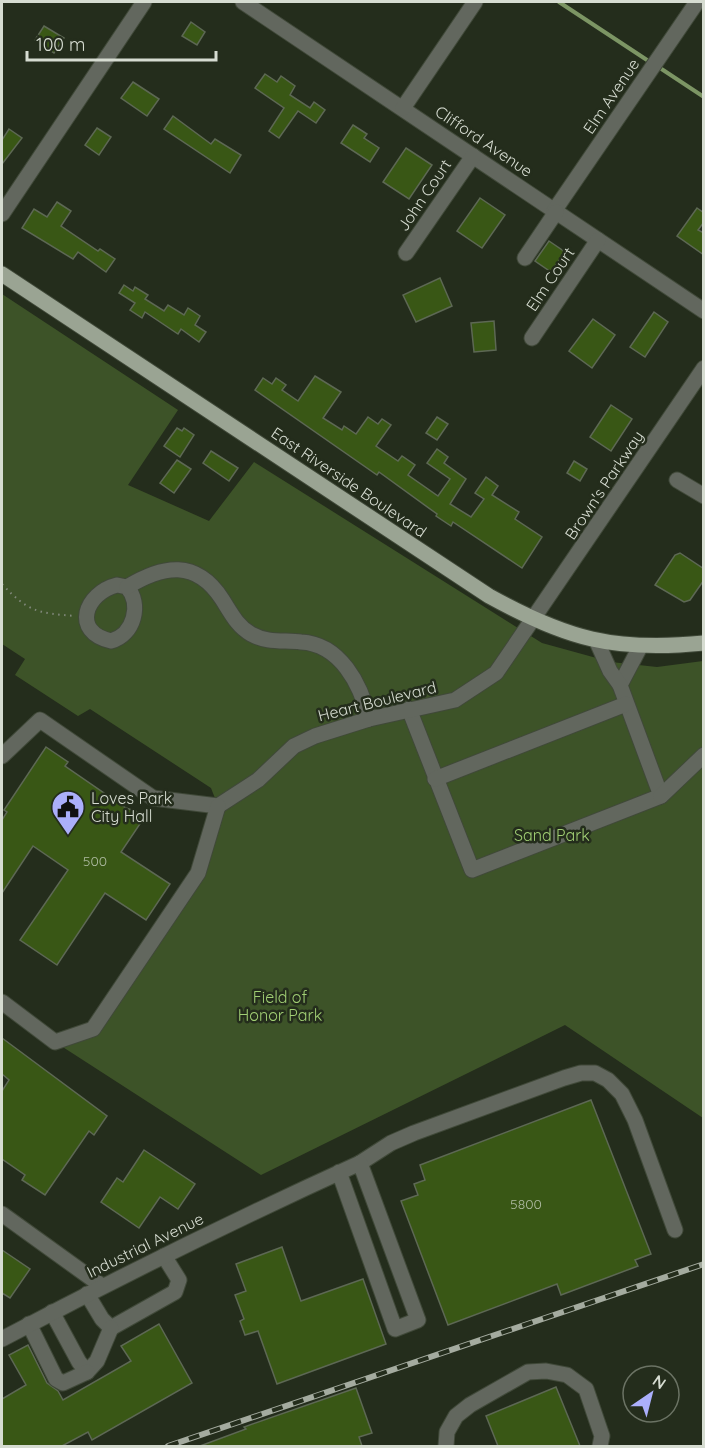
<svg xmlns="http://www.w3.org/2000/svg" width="705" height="1448" viewBox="0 0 705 1448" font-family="Quicksand,sans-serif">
  <rect width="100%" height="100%" fill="#242d1c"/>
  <polygon fill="#3d5328" points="2,294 178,410 128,485 209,521 254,462 542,643 611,662 657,667 703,661 703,1118 565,1025 261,1175 55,1042 93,1029 198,873 218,806 211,788 90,709 78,716 15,675 25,659 2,644"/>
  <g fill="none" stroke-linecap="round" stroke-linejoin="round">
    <g stroke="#7c9564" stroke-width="4">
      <polyline points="559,2 650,62"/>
      <polyline points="657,66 704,97"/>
    </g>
  </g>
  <g fill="#395715" stroke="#5d6854" stroke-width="1.5">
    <polygon points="191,22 205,32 197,45 182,36"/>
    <polygon points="44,26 64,38 54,53 35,40"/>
    <polygon points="265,74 277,82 281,76 295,86 290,95 310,108 314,102 325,110 316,123 298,111 279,138 269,131 284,108 255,88"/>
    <polygon points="133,82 159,99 147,116 121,98"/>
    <polygon points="173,116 211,144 215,139 241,155 230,173 164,129"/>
    <polygon points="353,125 367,134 364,138 379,148 370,162 341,143"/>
    <polygon points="97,128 111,137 99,155 85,145"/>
    <polygon points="9,129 22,138 2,164 2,140"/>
    <polygon points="406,148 432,165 409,199 383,182"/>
    <polygon points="480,198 505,215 482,248 457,231"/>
    <polygon points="57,202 71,211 61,226 98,251 100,249 115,259 106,272 78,252 73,259 22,228 34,209 47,217"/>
    <polygon points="697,208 704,213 704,222 698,230 704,233 704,255 677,236"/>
    <polygon points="549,241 565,252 551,272 535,261"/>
    <polygon points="440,278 452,306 416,322 403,295"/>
    <polygon points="124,285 133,291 135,287 148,295 145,299 164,311 168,305 184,315 188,308 200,316 195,325 206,332 199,342 181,329 178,334 145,312 142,318 130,310 135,303 119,293"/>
    <polygon points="654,312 668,322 645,357 630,347"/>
    <polygon points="593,319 615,335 592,368 569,351"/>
    <polygon points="494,321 496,350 474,352 471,323"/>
    <polygon points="315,376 341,392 323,418 342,430 344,426 356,434 368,417 378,424 382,419 391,425 376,446 398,461 402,456 415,465 408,475 438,496 450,479 427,463 437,449 448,457 444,463 466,479 450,504 471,517 484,499 475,493 486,477 498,486 492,495 519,512 515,519 542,537 522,568 453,522 451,526 436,516 437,514 379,472 377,475 255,390 263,378 272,384 276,378 286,385 282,390 298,401"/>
    <polygon points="611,405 632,419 611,451 590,437"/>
    <polygon points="437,417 448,424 437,440 426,433"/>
    <polygon points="177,428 182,431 184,428 194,435 180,457 164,446"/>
    <polygon points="211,451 238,468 229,481 203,463"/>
    <polygon points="177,460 191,469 174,493 160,483"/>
    <polygon points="574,461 587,469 580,481 567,473"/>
    <polygon points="680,553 704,569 704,580 690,600 684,602 655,585 675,555"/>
    <polygon points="46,747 68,762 65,766 126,808 146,815 121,852 170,884 146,920 105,893 57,965 20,940 68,870 33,846 2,893 2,820 7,812 4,810"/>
    <polygon points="2,1038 107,1116 94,1135 89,1131 45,1195 22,1180 25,1175 2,1159 2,1091 9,1080 2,1074"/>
    <polygon points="591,1100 651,1254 635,1260 638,1266 561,1295 557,1284 448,1325 401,1201 418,1195 414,1184 425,1180 420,1165"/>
    <polygon points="144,1150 195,1184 178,1209 160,1197 139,1228 101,1202 117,1178 123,1182"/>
    <polygon points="282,1247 301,1301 363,1279 386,1344 277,1384 258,1331 245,1335 240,1321 244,1319 235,1295 246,1291 236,1264"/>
    <polygon points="2,1250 30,1269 10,1298 2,1293"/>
    <polygon points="159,1324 192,1383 92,1440 88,1432 62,1446 2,1446 2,1399 26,1385 9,1355 28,1345 47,1383 58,1391 63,1400 131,1361 121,1346"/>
    <polygon points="556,1387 580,1446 498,1446 486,1416"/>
    <polygon points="356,1388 372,1433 359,1437 362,1446 200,1446 246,1429 244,1427"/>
  </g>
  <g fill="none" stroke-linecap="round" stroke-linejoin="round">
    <g stroke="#404939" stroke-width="17">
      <g id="minor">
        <polyline points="243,2 704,311"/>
        <polyline points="403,108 475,2"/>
        <polyline points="554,211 697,2"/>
        <polyline points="2,214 144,2"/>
        <polyline points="406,253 473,156"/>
        <polyline points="525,258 556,212"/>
        <polyline points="532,338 598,240"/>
        <polyline points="677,480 704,496"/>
        <path d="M117,585L127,587C142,604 134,635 111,641C71,632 85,593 117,585Z"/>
        <path d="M127,587C163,565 196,559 222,599C231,613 237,626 251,634C267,643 283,640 301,642C340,644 361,684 369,719"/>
        <polyline points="620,685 640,647"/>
        <polyline points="409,709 472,870 661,796 620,685 610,671 597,642"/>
        <polyline points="2,756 40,720 153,798 218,806 258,780 294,746 315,736 369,719 455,700 496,673 704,368"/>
        <polyline points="435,779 626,704"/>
        <polyline points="661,796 704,755"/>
        <polyline points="2,1002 55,1042 93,1029 198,873 218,806"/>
        <polyline points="360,1163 391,1143 414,1133 564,1078 581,1073 595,1073 608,1080 622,1094 635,1120 675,1230"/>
        <polyline points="2,1214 102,1286"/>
        <polyline points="87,1294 102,1319 111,1328 175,1292 179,1280 164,1256"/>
        <polyline points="52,1312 79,1362 87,1372 97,1361 111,1328"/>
        <polyline points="29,1324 56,1379 63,1383 87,1372"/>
        <path d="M2,1339C119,1277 239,1218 360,1163L418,1320L395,1329L339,1172"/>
        <polyline points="446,1446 447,1432 456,1416 470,1405 528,1372 546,1371 567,1375 586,1389 602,1436 600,1446"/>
      </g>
    </g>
    <g stroke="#404939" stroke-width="17">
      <path id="major" d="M2,274L489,596C567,639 614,652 704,643"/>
    </g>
    <path stroke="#80887a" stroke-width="2" stroke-dasharray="1.5 4.5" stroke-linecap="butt" d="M2,584C28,612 38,613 75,616"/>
    <use href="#minor" stroke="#62675e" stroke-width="15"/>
    <use href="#major" stroke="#9aa493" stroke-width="15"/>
    <g stroke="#a4ab9f" stroke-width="6">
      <polyline id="rail" points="168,1446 704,1264"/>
    </g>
    <use href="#rail" stroke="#242d1c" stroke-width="4" stroke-dasharray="11" stroke-linecap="butt"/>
  </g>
  <defs>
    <g id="civic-pin" transform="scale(1.725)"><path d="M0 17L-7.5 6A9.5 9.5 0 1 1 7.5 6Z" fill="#abaffb" stroke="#242d1c"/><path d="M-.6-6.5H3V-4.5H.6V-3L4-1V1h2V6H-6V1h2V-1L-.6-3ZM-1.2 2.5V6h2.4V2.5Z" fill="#111"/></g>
  </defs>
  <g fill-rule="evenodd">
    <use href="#civic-pin" x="68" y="807"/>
  </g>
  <g text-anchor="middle" stroke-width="5" stroke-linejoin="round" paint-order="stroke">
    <g font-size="14" fill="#afbba2">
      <text x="95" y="866">500</text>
      <text x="526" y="1209">5800</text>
    </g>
    <g font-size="16" fill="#d6dcd1" stroke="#242d1c">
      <text transform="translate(611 96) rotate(-56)" y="6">Elm Avenue</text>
      <text transform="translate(484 141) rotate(34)" y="6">Clifford Avenue</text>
      <text transform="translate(424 195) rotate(-56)" y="6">John Court</text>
      <text transform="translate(550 279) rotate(-56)" y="6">Elm Court</text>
      <text transform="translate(349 482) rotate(34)" y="6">East Riverside Boulevard</text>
      <text transform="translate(604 485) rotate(-56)" y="6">Brown's Parkway</text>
      <text transform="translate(377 701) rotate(-14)" y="6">Heart Boulevard</text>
      <text transform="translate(145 1245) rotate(-26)" y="6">Industrial Avenue</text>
    </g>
    <g font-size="16" fill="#d6dcd1" stroke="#242d1c" text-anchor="start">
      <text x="91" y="804">Loves Park<tspan x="91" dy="18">City Hall</tspan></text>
    </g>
    <g font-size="16" fill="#a1cf74" stroke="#242d1c">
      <text x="552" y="841">Sand Park</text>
      <text x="280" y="1003">Field of<tspan x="280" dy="18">Honor Park</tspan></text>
    </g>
  </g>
  <rect width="705" height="1448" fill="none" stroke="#d6dcd1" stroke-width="6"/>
  <g transform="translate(651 1394) rotate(35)"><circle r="28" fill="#242d1c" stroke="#6b7364" stroke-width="1.5"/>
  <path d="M0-4.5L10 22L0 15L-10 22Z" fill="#abaffb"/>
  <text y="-9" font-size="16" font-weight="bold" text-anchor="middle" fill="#d6dcd1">N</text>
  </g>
  <path d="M27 51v9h189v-9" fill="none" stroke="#d6dcd1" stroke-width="3"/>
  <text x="36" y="51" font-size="18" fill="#d6dcd1" stroke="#242d1c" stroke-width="4.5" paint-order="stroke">100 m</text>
</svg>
